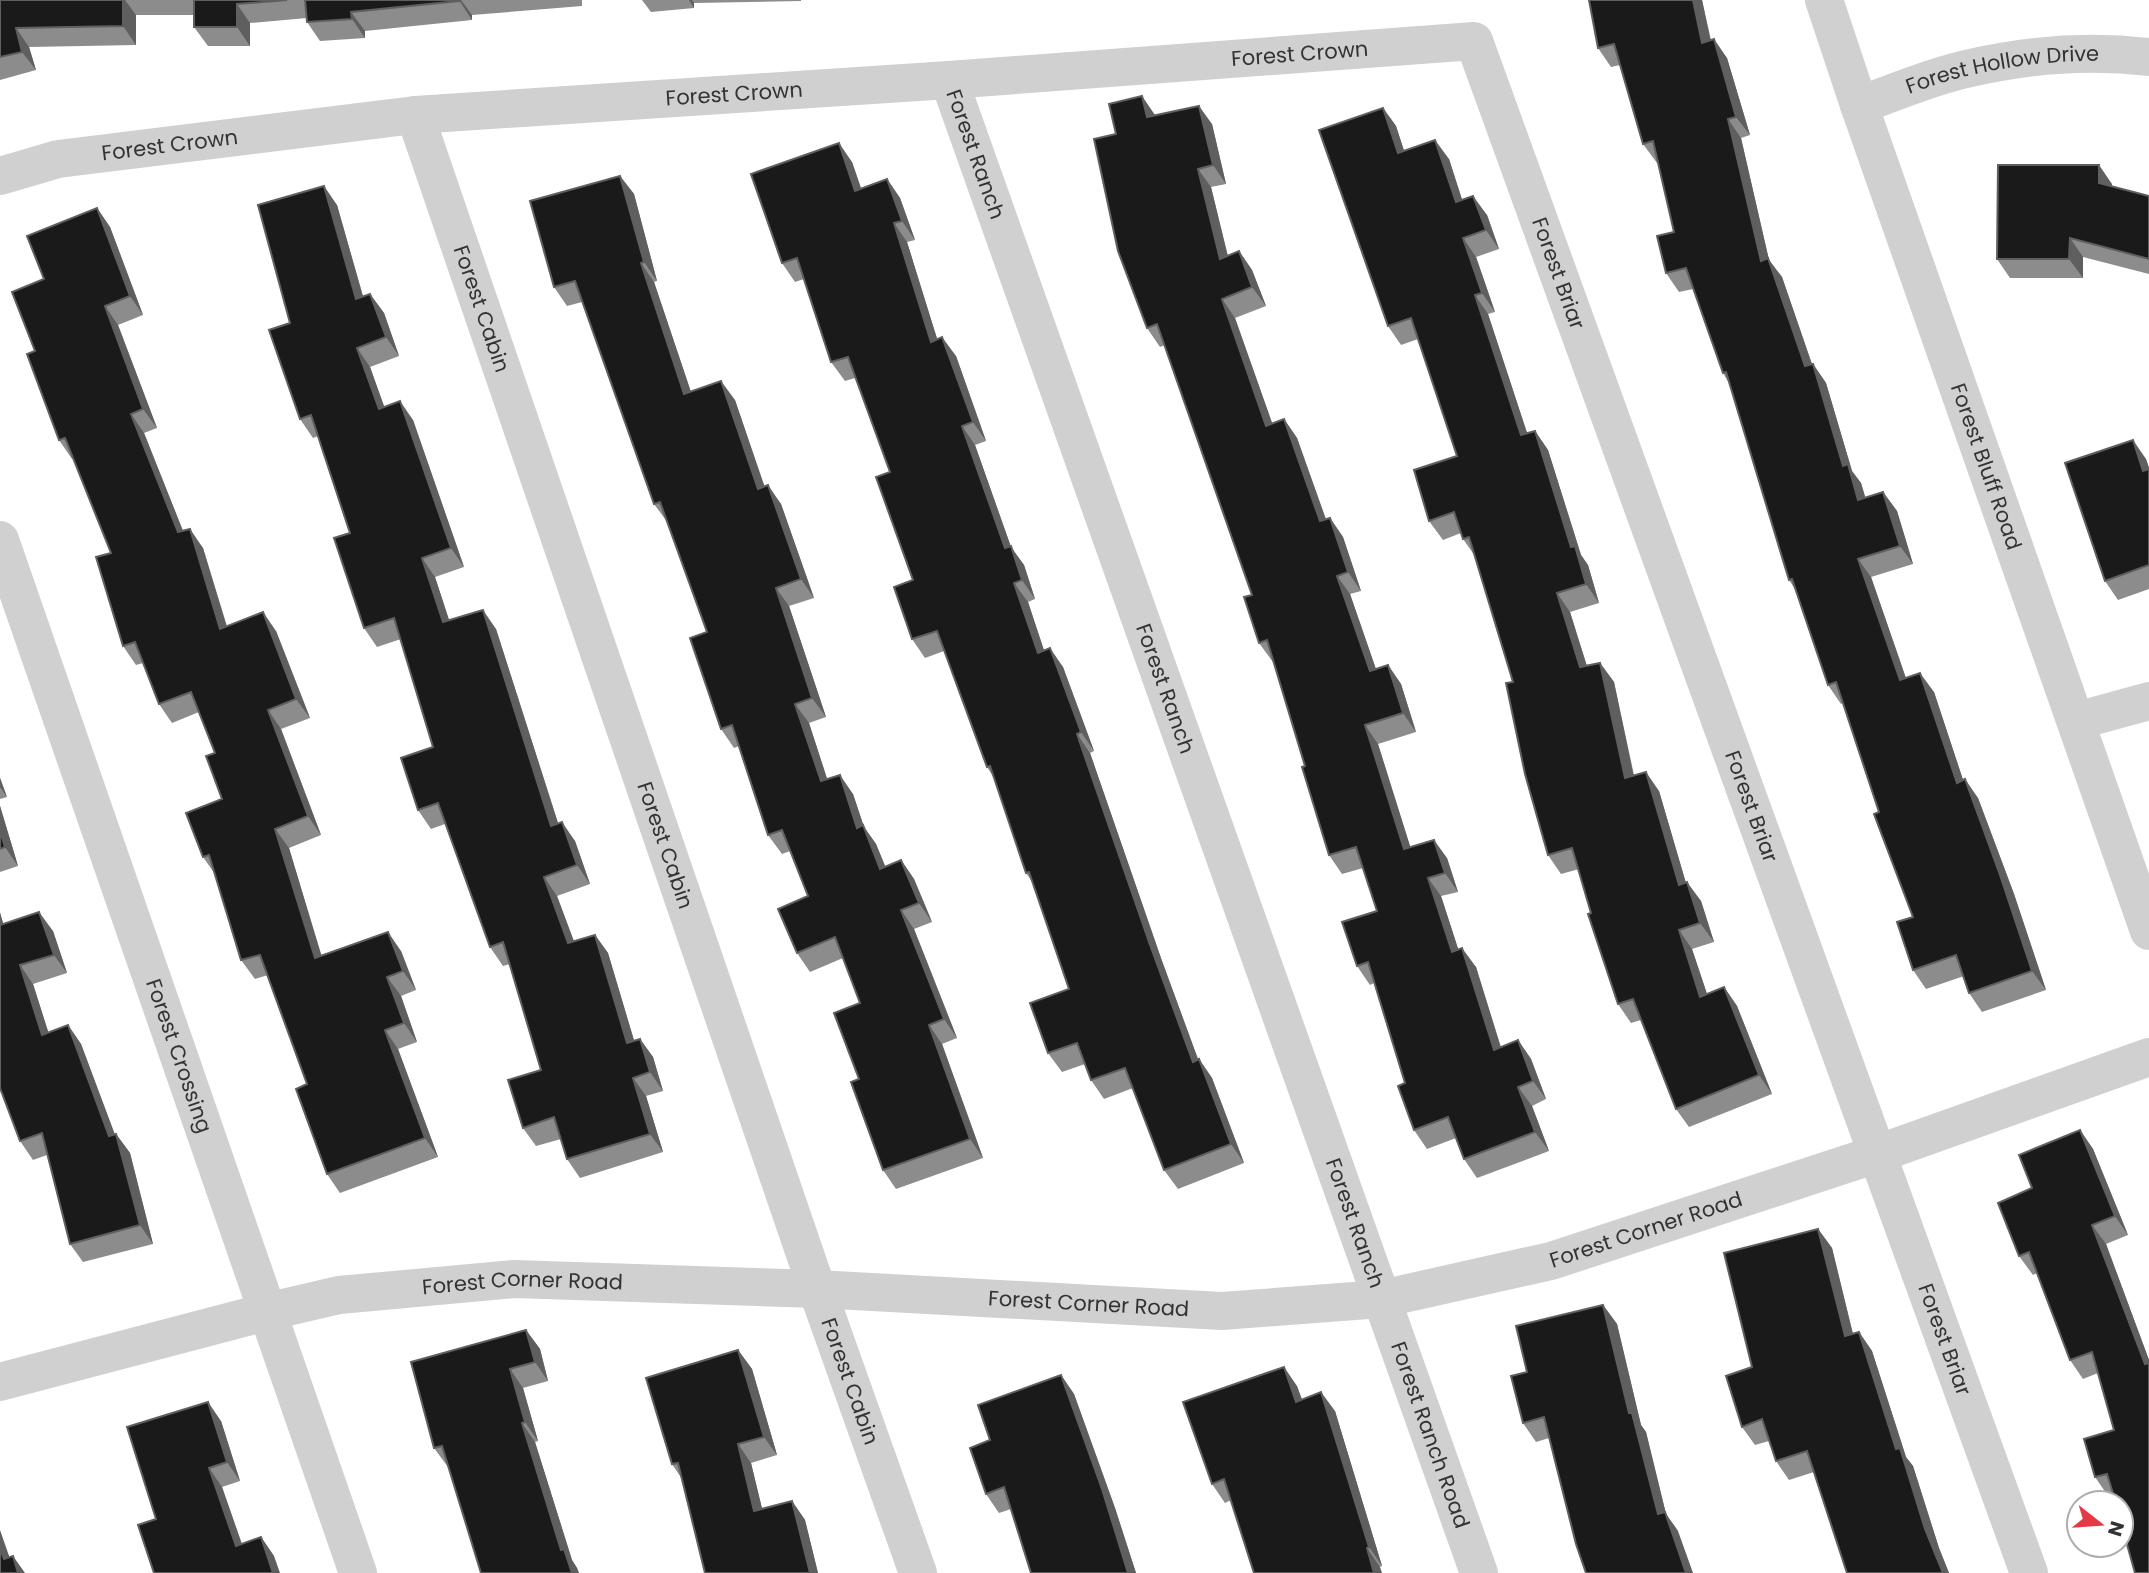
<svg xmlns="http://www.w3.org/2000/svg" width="2149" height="1573" viewBox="0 0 2149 1573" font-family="Poppins,sans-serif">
  <rect width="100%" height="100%" fill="#fff"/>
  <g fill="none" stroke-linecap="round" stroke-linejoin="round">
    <g stroke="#d0d0d0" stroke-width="38">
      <path id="s1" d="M1824,0L1859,105L2149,931"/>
      <path id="s2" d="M949,80L1479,1573"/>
      <path id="s3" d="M1859,105C1894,93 1930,77 1966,69C2025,55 2089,50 2149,57"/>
      <path id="s4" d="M415,115L817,1289L918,1573"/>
      <path id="s5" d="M0,176L58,159L415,115L949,80L1474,41L2029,1573"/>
      <path id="s6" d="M0,540L358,1573"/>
      <polyline points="2076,721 2149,701"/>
      <path id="s7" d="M0,1382L266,1312L339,1295L514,1279L817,1289L1222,1311L1381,1299L1551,1261L1877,1154L2149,1057"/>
    </g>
  </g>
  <g fill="#8c8c8c">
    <polygon points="0,0 582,0 582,6 472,15 472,20 365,31 365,38 320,41 307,22 307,18 250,23 250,46 208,46 194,27 194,15 136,15 136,45 29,47 36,70 0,80"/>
    <polygon points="642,0 801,0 801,1 694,3 694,8 651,12"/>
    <polygon points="1589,0 1702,0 1711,40 1727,58 1750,135 1741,138 1769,260 1782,277 1812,364 1813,364 1826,383 1852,471 1861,483 1865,498 1883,492 1897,511 1913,564 1871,577 1906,678 1934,692 1963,780 1978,798 2014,894 2046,990 1982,1012 1969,993 1964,976 1926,989 1913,970 1913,917 1879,812 1843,703 1841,704 1828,685 1795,589 1789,580 1729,383 1723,373 1693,289 1679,292 1666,273 1674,232 1658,163 1657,163 1643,144 1620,65 1611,67 1598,48"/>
    <polygon points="1383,108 1396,126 1404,151 1449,159 1462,200 1487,215 1499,249 1476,257 1495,312 1488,314 1527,433 1535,431 1548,450 1581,555 1588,565 1599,603 1570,612 1587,666 1600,663 1614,682 1634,775 1659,791 1686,883 1701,901 1714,942 1692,949 1707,994 1724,987 1737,1006 1772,1094 1689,1127 1676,1109 1641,1020 1631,1023 1618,1004 1579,869 1561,874 1548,855 1513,682 1475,556 1463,539 1461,533 1443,540 1429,521 1457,456 1418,339 1401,345 1388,326"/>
    <polygon points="1156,115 1212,124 1226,184 1211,187 1228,256 1239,251 1252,270 1266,306 1235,318 1272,424 1284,419 1297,438 1326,519 1330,518 1343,537 1361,591 1350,594 1376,669 1388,665 1401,684 1416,732 1378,744 1410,847 1447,858 1458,892 1441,896 1458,949 1476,967 1501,1047 1518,1040 1531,1059 1546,1099 1532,1106 1549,1151 1477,1178 1464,1159 1456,1138 1427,1149 1414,1130 1405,1083 1374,983 1370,985 1357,966 1377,911 1363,868 1342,874 1329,855 1305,766 1273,662 1259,643 1252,595 1165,345 1160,347 1147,328 1116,134"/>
    <polygon points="852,162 861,188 887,179 900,198 915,240 907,242 937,339 956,356 986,441 975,445 1011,547 1024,565 1035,599 1028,602 1044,650 1063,667 1094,751 1090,753 1162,961 1198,1059 1199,1059 1212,1078 1244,1163 1178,1189 1164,1170 1133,1088 1104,1099 1091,1080 1085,1064 1062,1072 1048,1053 1069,989 1033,883 1026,873 993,776 987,767 944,651 925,658 912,639 913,580 890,472 855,378 845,381 831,362 804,279 795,282 782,263"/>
    <polygon points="620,176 634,194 657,281 654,282 691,392 735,400 764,487 781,504 814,598 789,606 826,717 809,723 827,779 853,794 864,827 876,844 885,867 901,860 914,879 932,922 914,929 957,1038 942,1044 983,1158 896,1189 883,1170 859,1079 860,1003 843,958 810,972 797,953 808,896 790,851 782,854 768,835 739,746 734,748 721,729 707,632 668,523 654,504 582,302 567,306 554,287"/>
    <polygon points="2112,184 2112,186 2149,196 2149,274 2083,257 2083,278 2010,278 1997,259"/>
    <polygon points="337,205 363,296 370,294 384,313 399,356 370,367 384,407 413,420 464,567 435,577 449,621 496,629 558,823 575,841 590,884 557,896 574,941 595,935 608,953 634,1040 640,1039 653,1057 663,1091 646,1096 663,1152 580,1178 567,1159 561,1139 536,1146 523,1128 541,1070 510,964 503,966 490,947 445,824 431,829 418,810 433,747 401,639 377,647 364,628 350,533 318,436 313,438 300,419"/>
    <polygon points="97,208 110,227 143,315 118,325 157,428 144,433 183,531 203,548 227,626 276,631 310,718 281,729 321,835 289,848 321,956 401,951 416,990 401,996 417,1042 398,1049 438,1157 340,1193 327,1174 307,1084 268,975 255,979 241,960 215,874 203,857 222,799 215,753 199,712 172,723 159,704 143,663 136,665 123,646 111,553 74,459 72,459 59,440 35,351 44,279"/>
    <polygon points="2146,459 2149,468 2149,589 2118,600 2105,581"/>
    <polygon points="0,778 7,797 0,799"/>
    <polygon points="0,806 18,866 0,872"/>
    <polygon points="0,912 3,924 53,931 67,973 33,984 48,1032 68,1025 81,1044 115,1135 116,1134 130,1153 153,1244 83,1262 70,1244 47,1155 33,1160 20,1141 0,1088"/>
    <polygon points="2080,1130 2093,1149 2128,1235 2106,1244 2149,1360 2149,1573 2113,1495 2108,1496 2095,1477 2114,1430 2098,1373 2083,1379 2070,1360 2037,1273 2033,1275 2019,1256 2032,1188"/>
    <polygon points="1818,1229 1832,1248 1853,1334 1859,1332 1872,1351 1906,1457 1913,1466 1939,1548 1949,1573 1847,1573 1814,1472 1789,1480 1776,1461 1769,1441 1755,1445 1742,1427 1752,1367"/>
    <polygon points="1603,1305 1617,1324 1641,1425 1646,1432 1666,1514 1678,1531 1549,1438 1536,1442 1523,1423 1527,1372"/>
    <polygon points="526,1330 540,1349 548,1381 523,1388 538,1441 535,1442 572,1560 577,1568 579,1573 481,1573 449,1467 448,1467 434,1448"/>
    <polygon points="738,1350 752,1369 777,1455 751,1463 762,1509 792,1501 805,1520 818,1573 705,1573 682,1479 672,1464"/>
    <polygon points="1061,1375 1074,1394 1115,1508 1136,1573 1031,1573 1011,1509 999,1513 986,1494 990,1440"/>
    <polygon points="1297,1386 1302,1399 1335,1411 1382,1566 1380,1567 1231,1500 1225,1503 1212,1484"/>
    <polygon points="221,1421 240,1481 222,1487 242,1544 261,1537 274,1556 156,1519"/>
  </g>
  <g fill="#5f5f5f">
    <polygon points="123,0 125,0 136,15 136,45 123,26"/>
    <polygon points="459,0 461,0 472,15 472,20"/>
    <polygon points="689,0 692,0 694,3 694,8"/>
    <polygon points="1693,0 1702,0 1715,62 1702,43"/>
    <polygon points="237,4 250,23 250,46 237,27"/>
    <polygon points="351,12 365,31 365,38 352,19"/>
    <polygon points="16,28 29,47 36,70 22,52"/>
    <polygon points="1714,39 1727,58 1750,135 1736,117"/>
    <polygon points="1142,96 1155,115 1147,117"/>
    <polygon points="1199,106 1212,124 1226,184 1213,165"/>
    <polygon points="1383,108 1396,126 1411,172 1398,153"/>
    <polygon points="1728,119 1741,138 1769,260 1782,277 1819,385 1805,366 1761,261"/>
    <polygon points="1435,140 1449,159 1469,221 1456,202"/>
    <polygon points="839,143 852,162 868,209 855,191"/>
    <polygon points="2099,165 2112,184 2112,202 2099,183"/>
    <polygon points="1198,169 1211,187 1233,278 1220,259"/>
    <polygon points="620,176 634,194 657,281 644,262"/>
    <polygon points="887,179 900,198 915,240 902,221"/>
    <polygon points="324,186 337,205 369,318 356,299"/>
    <polygon points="1473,196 1487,215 1499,249 1486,230"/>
    <polygon points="97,208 110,227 143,315 130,296"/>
    <polygon points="894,223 907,242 944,361 931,342"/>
    <polygon points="1463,238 1476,257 1495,312 1482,293"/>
    <polygon points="2070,238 2083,257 2083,278 2069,259"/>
    <polygon points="1239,251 1252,270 1266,306 1252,287"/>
    <polygon points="641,263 654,282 698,413 684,394"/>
    <polygon points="370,294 384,313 399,356 386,337"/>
    <polygon points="1475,295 1488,314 1534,454 1521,435"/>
    <polygon points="1222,299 1235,318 1280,445 1266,426"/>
    <polygon points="105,306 118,325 157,428 143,409"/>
    <polygon points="942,337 956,356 986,441 973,422"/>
    <polygon points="357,348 370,367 392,428 379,409"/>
    <polygon points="1813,364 1826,383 1852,471 1861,483 1872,519 1858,500 1843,466"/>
    <polygon points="721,381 735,400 772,508 758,489"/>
    <polygon points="400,401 413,420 464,567 451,548"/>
    <polygon points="131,414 144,433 191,551 178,532"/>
    <polygon points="1284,419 1297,438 1333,540 1320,521"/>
    <polygon points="962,426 975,445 1011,547 1024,565 1035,599 1022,580 1005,548"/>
    <polygon points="1535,431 1548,450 1581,555 1588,565 1599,603 1586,584 1571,547"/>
    <polygon points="2133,440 2146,459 2149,468 2143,471"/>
    <polygon points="768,485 781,504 814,598 801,579"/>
    <polygon points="1883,492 1897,511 1913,564 1900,546"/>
    <polygon points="1330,518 1343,537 1361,591 1348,572"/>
    <polygon points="190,529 203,548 233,648 220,629"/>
    <polygon points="422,558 435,577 456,641 443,622"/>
    <polygon points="1858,559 1871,577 1913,699 1900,680"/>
    <polygon points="1337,576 1350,594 1383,690 1370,671"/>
    <polygon points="1014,583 1028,602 1051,672 1038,653"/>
    <polygon points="776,588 789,606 826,717 812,698"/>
    <polygon points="1557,593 1570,612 1593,686 1580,667"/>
    <polygon points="483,610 496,629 565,845 551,826"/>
    <polygon points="263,612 276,631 310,718 296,699"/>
    <polygon points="1050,648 1063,667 1094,751 1081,732"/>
    <polygon points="1600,663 1614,682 1638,797 1625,778"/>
    <polygon points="1388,665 1401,684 1416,732 1403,713"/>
    <polygon points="1920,673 1934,692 1970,801 1957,783"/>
    <polygon points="795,704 809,723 834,800 821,781"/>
    <polygon points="268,710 281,729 321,835 308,816"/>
    <polygon points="1365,725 1378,744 1417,868 1404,849"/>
    <polygon points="1077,734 1090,753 1162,961 1206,1081 1193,1062 1149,942"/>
    <polygon points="1646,772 1659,791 1692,904 1679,885"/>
    <polygon points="840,775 853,794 864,827 876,844 894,887 880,869 857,828"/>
    <polygon points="0,778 7,797 0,787"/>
    <polygon points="1965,779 1978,798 2014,894 2046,990 2032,971"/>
    <polygon points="0,806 18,866 5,847 0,831"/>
    <polygon points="562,822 575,841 590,884 577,865"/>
    <polygon points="275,829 289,848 328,977 315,958"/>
    <polygon points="1434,840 1447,858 1458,892 1445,873"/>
    <polygon points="901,860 914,879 932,922 919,903"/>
    <polygon points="544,877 557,896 581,961 568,943"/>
    <polygon points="1428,878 1441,896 1465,970 1452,952"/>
    <polygon points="1687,882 1701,901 1714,942 1700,923"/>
    <polygon points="901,910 914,929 957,1038 944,1019"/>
    <polygon points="39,912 53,931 67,973 54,955"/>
    <polygon points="0,913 10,945 0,931"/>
    <polygon points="1679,930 1692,949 1714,1015 1700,997"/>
    <polygon points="388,932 401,951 416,990 403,971"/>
    <polygon points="595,935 608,953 640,1061 627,1043"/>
    <polygon points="1462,948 1476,967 1507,1068 1494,1050"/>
    <polygon points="20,965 33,984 55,1053 42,1035"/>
    <polygon points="387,977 401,996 417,1042 404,1023"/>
    <polygon points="1724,987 1737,1006 1772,1094 1759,1075"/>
    <polygon points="68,1025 81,1044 121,1151 116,1134 130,1153 153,1244 140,1225 109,1136"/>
    <polygon points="929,1025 942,1044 983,1158 970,1139"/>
    <polygon points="385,1030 398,1049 438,1157 425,1138"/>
    <polygon points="640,1039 653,1057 663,1091 650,1072"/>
    <polygon points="1518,1040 1531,1059 1546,1099 1533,1081"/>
    <polygon points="1199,1059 1212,1078 1244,1163 1231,1144"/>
    <polygon points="633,1078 646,1096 663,1152 650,1134"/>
    <polygon points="1518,1087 1532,1106 1549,1151 1535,1132"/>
    <polygon points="2080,1130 2093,1149 2128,1235 2115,1216"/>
    <polygon points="2092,1225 2106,1244 2149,1360 2149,1370 2145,1364"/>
    <polygon points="1818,1229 1832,1248 1858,1355 1845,1336"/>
    <polygon points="1603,1305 1617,1324 1641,1425 1646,1432 1666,1514 1678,1531 1693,1573 1686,1573 1658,1514 1629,1413"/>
    <polygon points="526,1330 540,1349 548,1381 535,1362"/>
    <polygon points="1859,1332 1872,1351 1906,1457 1913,1466 1939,1548 1949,1573 1943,1573 1925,1529 1896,1449"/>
    <polygon points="738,1350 752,1369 777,1455 764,1437"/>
    <polygon points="1284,1367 1297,1386 1309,1421 1296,1402"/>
    <polygon points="510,1369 523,1388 538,1441 525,1422"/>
    <polygon points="1061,1375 1074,1394 1115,1508 1136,1573 1128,1573"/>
    <polygon points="1321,1392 1335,1411 1382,1566 1369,1547"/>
    <polygon points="208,1402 221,1421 240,1481 227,1462"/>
    <polygon points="522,1423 535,1442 572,1560 577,1568 579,1573 572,1573 561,1550"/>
    <polygon points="738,1444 751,1463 767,1529 754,1511"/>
    <polygon points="209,1468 222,1487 249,1565 236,1546"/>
    <polygon points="792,1501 805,1520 818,1573 810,1573"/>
    <polygon points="0,1530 15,1573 4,1559 0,1549"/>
    <polygon points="261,1537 274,1556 280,1573 273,1573"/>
    <polygon points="1367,1548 1380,1567 1382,1573 1374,1573"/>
    <polygon points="13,1556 25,1573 18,1573"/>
  </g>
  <g fill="#1a1a1a" stroke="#5f5f5f" stroke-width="2">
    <polygon points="0,0 123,0 123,26 16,28 22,52 0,57"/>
    <polygon points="194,0 287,0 237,4 237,27 194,27"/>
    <polygon points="305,0 459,0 459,1 351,12 352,19 307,22"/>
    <polygon points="1589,0 1693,0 1702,43 1714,39 1736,117 1728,119 1761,261 1768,258 1805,366 1813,364 1843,466 1848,464 1858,500 1883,492 1900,546 1858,559 1900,680 1920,673 1957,783 1965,779 2000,875 2032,971 1969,993 1956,955 1913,970 1897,922 1913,917 1874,814 1879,812 1836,682 1828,685 1792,579 1789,580 1726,372 1723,373 1686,268 1666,273 1657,236 1674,232 1653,141 1643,144 1614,44 1598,48"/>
    <polygon points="1142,96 1147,117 1199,106 1213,165 1198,169 1220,259 1239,251 1252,287 1222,299 1266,426 1284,419 1320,521 1330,518 1348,572 1337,576 1370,671 1388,665 1403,713 1365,725 1404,849 1434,840 1445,873 1428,878 1452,952 1462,948 1494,1050 1518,1040 1533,1081 1518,1087 1535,1132 1464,1159 1448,1117 1414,1130 1398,1086 1405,1083 1368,962 1357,966 1342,922 1377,911 1356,847 1329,855 1302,767 1305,766 1267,640 1259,643 1244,597 1252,595 1157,324 1147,328 1118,251 1094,139 1116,134 1109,104"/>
    <polygon points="1383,108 1398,153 1435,140 1456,202 1473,196 1486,230 1463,238 1482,293 1475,295 1521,435 1535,431 1571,547 1575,546 1586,584 1557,593 1580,667 1600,663 1625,778 1646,772 1679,885 1687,882 1700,923 1679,930 1700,997 1724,987 1759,1075 1676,1109 1633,999 1618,1004 1588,914 1591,913 1572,848 1548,855 1525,774 1506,683 1513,682 1469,537 1463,539 1454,512 1429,521 1414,470 1457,456 1411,318 1388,326 1319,130"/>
    <polygon points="839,143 855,191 887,179 902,221 894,223 931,342 942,337 973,422 962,426 1005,548 1011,546 1022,580 1014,583 1038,653 1050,648 1081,732 1077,734 1149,942 1193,1062 1199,1059 1231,1144 1164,1170 1125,1068 1091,1080 1077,1043 1048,1053 1030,1003 1069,989 1029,872 1026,873 990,766 987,767 937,631 912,639 894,587 913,580 876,477 890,472 848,357 831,362 797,258 782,263 751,174"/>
    <polygon points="1998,165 2099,165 2099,183 2149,196 2149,259 2070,238 2069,259 1997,259"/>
    <polygon points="620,176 644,262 641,263 684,394 721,381 758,489 768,485 801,579 776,588 812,698 795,704 821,781 840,775 857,828 863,825 880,869 901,860 919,903 901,910 944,1019 929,1025 970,1139 883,1170 851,1082 859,1079 834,1013 860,1003 835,937 797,953 778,909 808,896 782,830 768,835 732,725 721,729 690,638 707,632 660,502 654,504 575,281 554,287 530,201"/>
    <polygon points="324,186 356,299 370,294 386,337 357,348 379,409 400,401 451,548 422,558 443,622 483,610 551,826 562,822 577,865 544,877 568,943 595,935 627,1043 640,1039 650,1072 633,1078 650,1134 567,1159 554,1117 523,1128 508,1080 541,1070 503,942 490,947 438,803 418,810 401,758 433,747 394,618 364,628 334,538 350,533 311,415 300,419 269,330 290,323 258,205"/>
    <polygon points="97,208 130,296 105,306 143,409 131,414 178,532 190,529 220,629 263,612 296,699 268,710 308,816 275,829 315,958 388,932 403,971 387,977 404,1023 385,1030 425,1138 327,1174 296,1089 307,1084 260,955 241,960 209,855 203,857 186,813 222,799 206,756 215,753 191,692 159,704 135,642 123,646 96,557 111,553 65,438 59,440 27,354 35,351 12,292 44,279 27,236"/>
    <polygon points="2133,440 2143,471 2149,469 2149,565 2105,581 2065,463"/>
    <polygon points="0,831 5,847 0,849"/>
    <polygon points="39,912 54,955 20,965 42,1035 68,1025 109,1136 116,1134 140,1225 70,1244 42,1133 20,1141 0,1088 0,925"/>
    <polygon points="2080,1130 2115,1216 2092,1225 2145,1364 2149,1363 2149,1573 2135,1573 2121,1523 2121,1503 2116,1503 2107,1474 2095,1477 2084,1439 2114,1430 2092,1352 2070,1360 2029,1252 2019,1256 1998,1203 2032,1188 2019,1155"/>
    <polygon points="1818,1229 1845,1336 1859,1332 1896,1449 1900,1448 1925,1529 1943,1573 1847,1573 1807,1451 1776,1461 1762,1419 1742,1427 1726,1376 1752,1367 1724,1253"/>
    <polygon points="1603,1305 1629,1413 1632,1413 1658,1514 1665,1512 1686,1573 1586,1573 1576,1544 1544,1417 1523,1423 1511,1376 1527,1372 1516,1326"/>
    <polygon points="526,1330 535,1362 510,1369 525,1422 522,1423 561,1550 564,1549 572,1573 481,1573 442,1446 434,1448 411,1362"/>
    <polygon points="738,1350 764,1437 738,1444 754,1511 792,1501 810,1573 705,1573 678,1463 672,1464 646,1378"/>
    <polygon points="1284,1367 1296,1402 1321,1392 1369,1547 1367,1548 1374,1573 1254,1573 1224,1479 1212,1484 1183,1402"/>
    <polygon points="1061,1375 1102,1489 1128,1573 1031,1573 1004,1487 986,1494 970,1448 990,1440 978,1405"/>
    <polygon points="208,1402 227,1462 209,1468 236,1546 261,1537 273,1573 154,1573 138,1525 156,1519 127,1427"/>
    <polygon points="0,1549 4,1559 13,1556 18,1573 0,1573"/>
  </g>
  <g text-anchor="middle" stroke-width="7" stroke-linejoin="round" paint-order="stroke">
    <g font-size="21" fill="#333" stroke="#fff">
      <text dy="7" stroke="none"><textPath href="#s5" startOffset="1307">Forest Crown</textPath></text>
      <text dy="7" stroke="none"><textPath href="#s3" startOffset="149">Forest Hollow Drive</textPath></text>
      <text dy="7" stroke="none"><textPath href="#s5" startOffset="740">Forest Crown</textPath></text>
      <text dy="7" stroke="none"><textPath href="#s5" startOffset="173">Forest Crown</textPath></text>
      <text dy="7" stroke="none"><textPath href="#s2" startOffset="79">Forest Ranch</textPath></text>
      <text dy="7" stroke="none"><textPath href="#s5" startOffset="1729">Forest Briar</textPath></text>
      <text dy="7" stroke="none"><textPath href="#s4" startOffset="205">Forest Cabin</textPath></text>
      <text dy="7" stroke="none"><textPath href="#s1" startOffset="494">Forest Bluff Road</textPath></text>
      <text dy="7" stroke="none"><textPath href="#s2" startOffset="646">Forest Ranch</textPath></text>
      <text dy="7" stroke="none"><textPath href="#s5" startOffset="2296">Forest Briar</textPath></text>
      <text dy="7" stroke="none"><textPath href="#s4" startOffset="772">Forest Cabin</textPath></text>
      <text dy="7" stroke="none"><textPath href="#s6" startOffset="546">Forest Crossing</textPath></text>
      <text dy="7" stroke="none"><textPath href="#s2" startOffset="1213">Forest Ranch</textPath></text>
      <text dy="7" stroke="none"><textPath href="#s7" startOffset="1668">Forest Corner Road</textPath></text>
      <text dy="7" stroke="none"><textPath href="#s7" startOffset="534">Forest Corner Road</textPath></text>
      <text dy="7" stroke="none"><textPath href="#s7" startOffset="1101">Forest Corner Road</textPath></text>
      <text dy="7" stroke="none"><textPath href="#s5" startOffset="2863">Forest Briar</textPath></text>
      <text dy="7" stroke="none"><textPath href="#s4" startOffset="1339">Forest Cabin</textPath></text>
      <text dy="7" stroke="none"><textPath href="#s2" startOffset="1438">Forest Ranch Road</textPath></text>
    </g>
  </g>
  <g transform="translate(2100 1524) rotate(107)"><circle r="33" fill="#ffffff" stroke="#adadad" stroke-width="2"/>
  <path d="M0-5L12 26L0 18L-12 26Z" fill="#e63946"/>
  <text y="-10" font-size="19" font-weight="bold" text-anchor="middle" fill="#333333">N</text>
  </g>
</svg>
